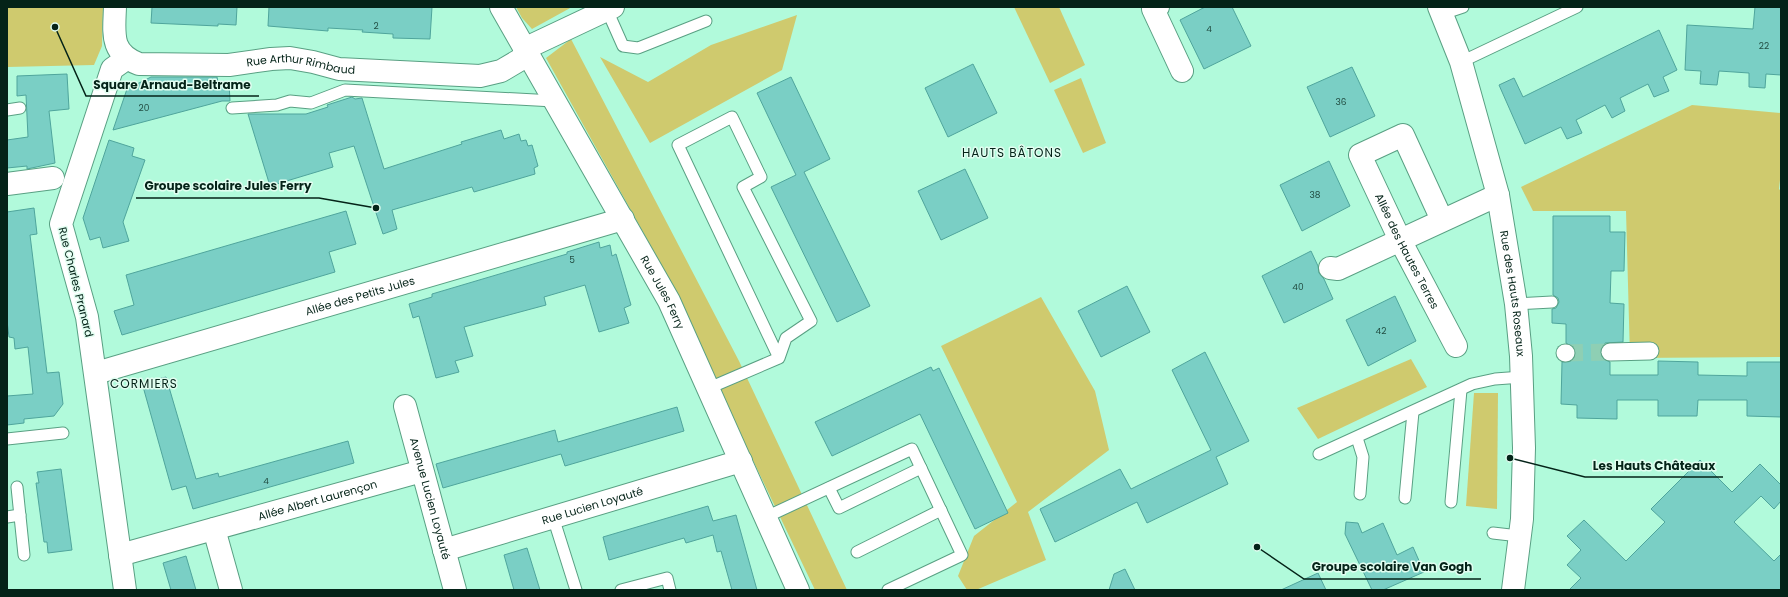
<svg xmlns="http://www.w3.org/2000/svg" width="1788" height="597" viewBox="0 0 1788 597" font-family="Poppins,sans-serif">
  <rect width="100%" height="100%" fill="#b1fadb"/>
  <g fill="#cfca6e">
    <polygon points="7,7 103,7 102,46 94,65 7,67"/>
    <polygon points="516,7 572,7 532,29 522,18"/>
    <polygon points="1014,7 1059,7 1085,65 1050,83"/>
    <polygon points="797,15 782,70 650,143 600,57 648,82 711,45"/>
    <polygon points="571,39 739,361 847,590 815,590 648,241 546,58"/>
    <polygon points="1081,78 1106,143 1083,153 1054,90"/>
    <polygon points="1692,105 1781,113 1781,171 1779,189 1781,191 1781,357 1630,358 1626,211 1533,211 1521,187"/>
    <polygon points="1041,297 1095,391 1109,450 1028,512 1046,560 976,590 967,590 958,576 974,536 1017,502 941,346"/>
    <polygon points="1411,359 1427,387 1318,439 1297,408"/>
    <polygon points="1474,393 1498,393 1497,509 1466,506"/>
  </g>
  <g fill="#7acfc5" stroke="#4fa59c">
    <polygon points="152,7 237,7 236,25 218,24 218,26 151,23"/>
    <polygon points="269,7 432,7 430,39 393,38 393,34 362,32 363,30 328,28 328,31 268,26"/>
    <polygon points="1205,7 1232,7 1251,46 1204,69 1180,20"/>
    <polygon points="1755,7 1781,7 1781,75 1766,74 1765,88 1749,87 1749,73 1719,71 1717,85 1700,84 1701,71 1685,70 1687,25 1753,29"/>
    <polygon points="1659,30 1677,70 1663,77 1669,91 1654,97 1648,84 1620,98 1625,111 1612,118 1605,105 1576,120 1582,133 1567,139 1561,127 1525,144 1499,85 1514,78 1523,97"/>
    <polygon points="973,64 997,113 948,137 925,88"/>
    <polygon points="1352,67 1375,116 1330,137 1307,87"/>
    <polygon points="67,74 69,109 49,111 55,163 27,169 27,166 7,168 7,140 28,137 26,95 17,96 17,76"/>
    <polygon points="151,77 217,77 218,82 229,83 230,101 222,101 113,130 127,89"/>
    <polygon points="791,77 830,159 804,172 870,306 837,322 771,187 796,175 757,93"/>
    <polygon points="352,97 355,99 362,98 384,169 462,144 461,142 501,130 504,139 519,134 521,141 526,140 528,146 532,145 538,166 534,168 535,174 474,192 472,187 392,210 397,229 383,234 354,146 329,153 333,167 270,186 248,114 306,114 328,107 327,105"/>
    <polygon points="109,140 134,148 132,156 145,160 123,222 129,241 103,248 100,237 90,240 83,218"/>
    <polygon points="1329,161 1350,206 1302,231 1280,185"/>
    <polygon points="965,169 988,218 941,240 918,191"/>
    <polygon points="34,208 37,234 30,235 47,373 59,372 63,404 54,416 24,419 24,423 7,425 7,396 33,394 28,347 15,349 14,338 9,337 7,321 7,212"/>
    <polygon points="346,211 356,244 329,252 335,272 122,335 114,311 134,305 126,275"/>
    <polygon points="1553,216 1610,216 1610,232 1625,232 1624,271 1611,271 1610,303 1624,304 1623,342 1605,343 1600,352 1602,358 1610,362 1610,375 1658,375 1658,361 1698,362 1698,375 1747,376 1747,362 1781,362 1781,417 1747,416 1747,400 1698,400 1697,416 1658,416 1658,400 1617,400 1617,419 1577,418 1577,405 1561,404 1562,362 1571,361 1576,353 1574,348 1566,343 1566,324 1552,323 1552,309 1556,308 1559,302 1558,298 1553,295"/>
    <polygon points="599,242 600,248 610,245 612,256 616,254 631,305 624,308 629,323 599,332 585,285 544,297 546,305 464,327 473,356 455,361 459,372 436,378 419,316 413,318 409,304 432,297 432,294 567,254 567,252"/>
    <polygon points="1311,251 1318,266 1319,273 1324,279 1333,299 1284,323 1262,276"/>
    <polygon points="1127,286 1150,332 1101,357 1078,311"/>
    <polygon points="1395,296 1416,341 1368,366 1346,320"/>
    <polygon points="1205,352 1249,441 1216,457 1228,484 1147,523 1137,502 1055,542 1040,509 1120,469 1131,489 1211,450 1172,370"/>
    <polygon points="931,367 933,371 939,368 1008,513 975,529 920,414 832,456 815,422"/>
    <polygon points="166,377 196,479 218,473 219,477 348,441 354,463 193,509 186,486 172,490 142,383"/>
    <polygon points="677,407 684,431 565,466 561,454 443,488 436,464 555,430 558,442"/>
    <polygon points="1700,460 1732,492 1760,464 1781,485 1781,501 1774,509 1761,496 1734,522 1774,561 1781,554 1781,590 1569,590 1581,578 1567,565 1581,550 1567,536 1584,520 1626,561 1665,522 1651,509"/>
    <polygon points="61,469 72,550 48,553 47,542 44,542 36,483 39,483 37,472"/>
    <polygon points="708,506 713,521 736,515 757,590 732,590 721,551 717,552 713,535 686,543 684,538 609,560 603,537"/>
    <polygon points="1346,522 1358,523 1362,533 1383,523 1397,555 1413,547 1424,572 1383,590 1372,590 1345,534"/>
    <polygon points="527,548 540,590 514,590 504,555"/>
    <polygon points="186,556 196,590 171,590 163,563"/>
    <polygon points="1125,569 1135,590 1109,590 1114,574"/>
    <polygon points="1318,573 1326,590 1281,590"/>
  </g>
  <g fill="none" stroke-linecap="round" stroke-linejoin="round">
    <polyline stroke="#8ecfb4" stroke-width="17" stroke-dasharray="17 8" stroke-linecap="butt" points="1566,353 1610,352"/>
    <g stroke="#59a083" stroke-width="13">
      <g id="service">
        <polyline points="607,10 623,46 638,48 706,21"/>
        <polyline points="1442,14 1463,7"/>
        <polyline points="1461,62 1577,7"/>
        <polyline points="232,108 277,105 290,101 311,103 345,90 554,101"/>
        <polyline points="7,110 20,108"/>
        <polyline points="1516,304 1552,302"/>
        <polyline points="709,388 779,358 786,338 811,321 743,187 761,177 732,117 678,145 779,358"/>
        <polyline points="1357,438 1363,457 1360,494"/>
        <polyline points="7,439 63,433"/>
        <polyline points="1319,454 1472,384 1495,379 1522,377"/>
        <polyline points="17,487 24,555"/>
        <polyline points="829,488 839,508 921,468"/>
        <polyline points="1405,498 1413,412"/>
        <polyline points="1451,502 1461,390"/>
        <polyline points="7,517 20,515"/>
        <polyline points="553,517 576,590"/>
        <polyline points="766,517 912,449 962,555 888,590"/>
        <polyline points="1493,533 1519,536"/>
        <polyline points="857,552 941,510"/>
        <polyline points="621,590 667,578 670,590"/>
      </g>
    </g>
    <g stroke="#59a083" stroke-width="19">
      <g id="pedestrian">
        <polyline points="1610,352 1650,351"/>
        <polyline points="1565,353 1566,353"/>
      </g>
    </g>
    <g stroke="#59a083" stroke-width="24">
      <g id="minor">
        <path id="s1" d="M115,7C114,34 110,53 139,64L229,65L271,59L290,58L313,62L339,69L480,76L501,71L528,55"/>
        <polyline points="1158,7 1153,9 1182,71"/>
        <path id="s2" d="M1439,7L1461,62L1498,195L1516,304L1521,356L1524,448L1522,519L1513,590"/>
        <polyline points="524,49 613,7"/>
        <polyline points="7,184 53,178"/>
        <path id="s3" d="M1442,220L1403,135L1360,155L1400,240L1456,346"/>
        <polyline points="1330,268 1338,269 1498,195"/>
        <path id="s4" d="M96,373L623,219"/>
        <path id="s5" d="M405,406L455,590"/>
        <polyline points="214,529 231,590"/>
        <path id="s6" d="M444,550L741,461"/>
        <path id="s7" d="M120,555L422,471"/>
        <polyline points="125,590 87,317 61,224 112,69 126,59"/>
      </g>
    </g>
    <g stroke="#59a083" stroke-width="24">
      <g id="tertiary">
        <path id="s8" d="M501,7L669,301L798,590"/>
      </g>
    </g>
    <use href="#service" stroke="#fff" stroke-width="11"/>
    <use href="#pedestrian" stroke="#fff" stroke-width="17"/>
    <use href="#minor" stroke="#fff" stroke-width="22"/>
    <use href="#tertiary" stroke="#fff" stroke-width="22"/>
  </g>
  <g text-anchor="middle" stroke-width="3" stroke-linejoin="round" paint-order="stroke">
    <g font-size="9" fill="#224e43">
      <text x="376" y="29">2</text>
      <text x="1209" y="32">4</text>
      <text x="1764" y="49">22</text>
      <text x="1341" y="105">36</text>
      <text x="144" y="111">20</text>
      <text x="1315" y="198">38</text>
      <text x="572" y="263">5</text>
      <text x="1298" y="290">40</text>
      <text x="1381" y="334">42</text>
      <text x="266" y="484">4</text>
    </g>
    <g font-size="11" fill="#042318" stroke="#e1fdf0">
      <text dy="4" stroke="none"><textPath href="#s1" startOffset="231">Rue Arthur Rimbaud</textPath></text>
      <text dy="4" stroke="none"><textPath href="#s3" startOffset="248">Allée des Hautes Terres</textPath></text>
      <text transform="translate(76 282) rotate(76)" y="4">Rue Charles Pranard</text>
      <text dy="4" stroke="none"><textPath href="#s8" startOffset="328">Rue Jules Ferry</textPath></text>
      <text dy="4" stroke="none"><textPath href="#s2" startOffset="297">Rue des Hauts Roseaux</textPath></text>
      <text dy="4" stroke="none"><textPath href="#s4" startOffset="275">Allée des Petits Jules</textPath></text>
      <text dy="4" stroke="none"><textPath href="#s5" startOffset="96">Avenue Lucien Loyauté</textPath></text>
      <text dy="4" stroke="none"><textPath href="#s7" startOffset="205">Allée Albert Laurençon</textPath></text>
      <text dy="4" stroke="none"><textPath href="#s6" startOffset="155">Rue Lucien Loyauté</textPath></text>
    </g>
    <g font-size="12" letter-spacing="1" fill="#042318" stroke="#e1fdf0">
      <text x="1012" y="157">HAUTS BÂTONS</text>
      <text x="144" y="388">CORMIERS</text>
    </g>
  </g>
  <path fill="none" stroke="#042318" stroke-width="1.5" d="M55 27L86 96H259M376 208L319 198H136M1510 458L1585 477H1723M1257 547L1304 579H1481"/>
  <g fill="#042318" stroke="#e1fdf0" stroke-width="1.5">
    <circle cx="55" cy="27" r="4"/>
    <circle cx="376" cy="208" r="4"/>
    <circle cx="1510" cy="458" r="4"/>
    <circle cx="1257" cy="547" r="4"/>
  </g>
  <g font-size="12" text-anchor="middle" font-weight="bold" fill="#042318" stroke="#e1fdf0" stroke-width="3" stroke-linejoin="round" paint-order="stroke">
    <text x="172" y="89">Square Arnaud-Beltrame</text>
    <text x="228" y="190">Groupe scolaire Jules Ferry</text>
    <text x="1654" y="470">Les Hauts Châteaux</text>
    <text x="1392" y="571">Groupe scolaire Van Gogh</text>
  </g>
  <rect width="1788" height="597" fill="none" stroke="#042318" stroke-width="16"/>
</svg>
